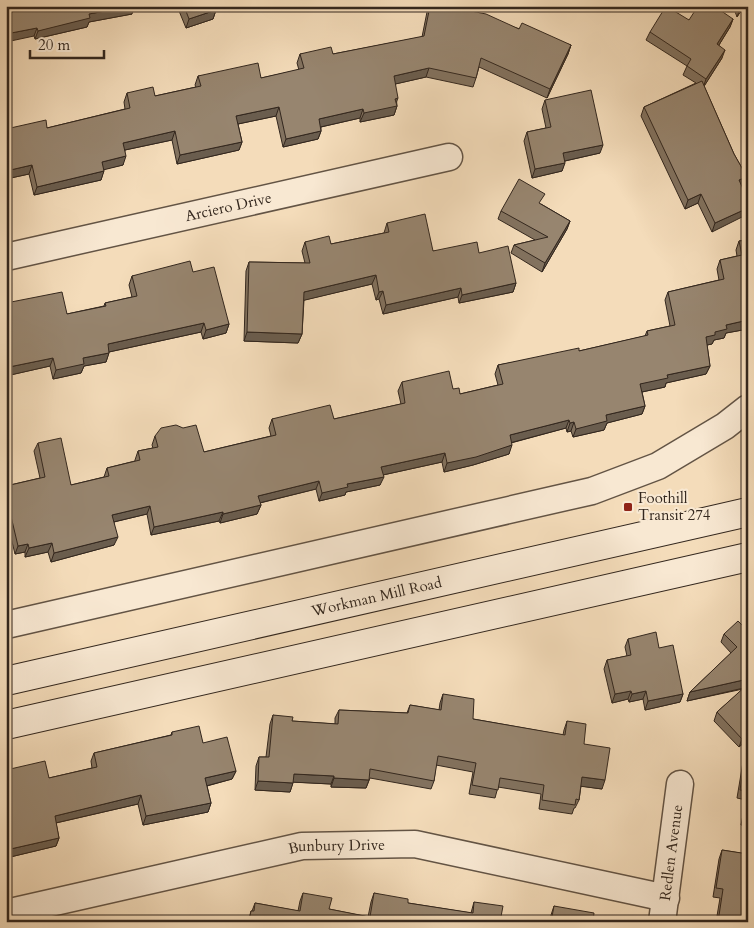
<svg xmlns="http://www.w3.org/2000/svg" width="754" height="928" viewBox="0 0 754 928" font-family="Cardo,serif">
  <rect width="100%" height="100%" fill="#f4dcba"/>
  <filter id="stains"><feTurbulence type="fractalNoise" baseFrequency=".004" numOctaves="4"/><feColorMatrix values="0 0 0 0 .2 0 0 0 0 .09 0 0 0 0 .02 0 0 0 .5 -.17"/></filter>
  <radialGradient id="worn" r=".72"><stop offset=".6" stop-color="#630" stop-opacity="0"/><stop offset="1" stop-color="#630" stop-opacity=".3"/></radialGradient>
  <g fill="none" stroke-linecap="round" stroke-linejoin="round">
    <g stroke="#635445" stroke-width="29">
      <g id="minor">
        <path id="s1" d="M6,257L449,157"/>
        <polyline points="6,625 592,491 658,466 725,426 748,408"/>
        <path id="s2" d="M6,913L302,846L415,844L666,898"/>
        <path id="s3" d="M662,922L680,784"/>
      </g>
    </g>
    <g stroke="#33271e" stroke-width="30">
      <g id="secondary">
        <path id="s4" d="M6,681L748,512"/>
        <polyline points="6,725 748,557"/>
      </g>
    </g>
    <use href="#minor" stroke="#f8e8d2" stroke-width="26"/>
    <use href="#secondary" stroke="#f8e8d2" stroke-width="28"/>
  </g>
  <g fill="#82725f" stroke="#33271e">
    <polygon points="6,6 132,14 89,22 87,27 35,39 34,36"/>
    <polygon points="177,6 214,6 216,10 213,19 186,28"/>
    <polygon points="429,6 446,6 571,45 568,54 547,98 479,67 476,78 473,87 426,77 395,84 397,106 394,115 360,122 360,118 321,127 321,131 318,139 283,147 276,116 238,124 242,142 239,150 177,164 172,140 125,150 123,165 104,169 101,180 34,195 29,174 6,179 6,129 47,128 125,109 124,102 127,93 155,96 196,87 195,85 198,76 261,78 299,70 297,63 300,54 333,54 422,37 427,12"/>
    <polygon points="733,6 744,6 737,17"/>
    <polygon points="733,19 730,27 719,45 722,58 704,86 734,154 747,177 744,185 742,186 712,232 698,203 685,209 641,116 644,107 696,83 683,75 687,66 646,40 650,32 689,20"/>
    <polygon points="545,100 600,153 565,161 562,171 532,178 524,141 527,132 546,128 542,109"/>
    <polygon points="541,204 570,221 567,229 542,272 511,253 514,245 535,240 498,219 501,211"/>
    <polygon points="387,223 433,251 479,253 516,283 513,292 459,303 458,297 383,314 379,299 376,300 372,284 304,300 302,334 298,343 244,341 246,271 249,262 305,263 302,251 305,242 331,244 384,233"/>
    <polygon points="748,240 748,329 726,333 724,338 714,340 712,344 707,345 710,366 706,374 666,383 665,387 642,392 645,406 642,414 607,423 604,430 573,437 571,431 567,432 566,428 511,443 509,454 473,465 444,472 442,462 383,475 380,485 346,492 345,495 319,501 316,489 260,503 261,505 257,514 220,523 219,521 151,535 147,514 114,522 114,545 51,562 48,552 25,557 25,552 15,554 6,517 6,486 40,478 34,451 38,443 71,485 104,477 107,468 135,461 135,460 138,451 153,448 152,445 155,436 204,452 271,436 269,428 272,419 334,419 401,404 398,391 402,382 453,389 460,394 498,385 495,374 498,365 579,351 645,336 647,331 670,326 665,300 668,292 719,280 717,269 720,260 737,256 736,250 739,241"/>
    <polygon points="193,272 229,324 226,333 203,339 201,332 109,352 106,362 84,366 81,373 53,379 50,366 10,375 8,385 6,303 67,314 104,306 105,303 132,297 129,285 132,276"/>
    <polygon points="748,631 748,739 739,747 714,721 717,712 743,689 687,701 690,692 731,653 721,642 724,634"/>
    <polygon points="628,639 659,648 683,694 680,702 645,710 643,699 629,702 628,699 612,703 604,669 607,660 627,656 625,647"/>
    <polygon points="443,694 473,719 563,735 564,730 567,721 584,744 602,789 581,786 579,800 575,808 574,808 572,814 539,809 541,794 498,787 495,798 469,794 473,772 436,765 434,781 431,789 370,778 366,788 331,787 331,784 293,782 290,792 255,790 256,766 259,757 266,757 270,724 273,715 292,721 335,724 335,718 339,710 407,713 410,705 439,710 440,703"/>
    <polygon points="172,732 203,743 236,771 232,779 207,786 211,803 208,812 143,825 138,804 56,823 59,838 56,846 6,858 6,770 49,778 92,768 91,761 94,753 171,735"/>
    <polygon points="747,747 748,747 748,826 741,825 746,800 737,798 744,756"/>
    <polygon points="748,844 748,922 716,922 720,898 713,897 719,859 722,850 746,854"/>
    <polygon points="303,893 329,909 368,917 371,902 374,893 408,903 471,913 474,902 500,922 248,922 251,911 252,911 255,903 298,911 300,901"/>
    <polygon points="554,906 593,922 550,922 551,915"/>
  </g>
  <g fill="#6a5d4e" stroke="#33271e">
    <polygon points="132,6 135,6 132,14 89,22 87,27 35,39 38,31 89,14"/>
    <polygon points="741,6 744,6 737,17 740,8"/>
    <polygon points="216,10 213,19 186,28 189,19"/>
    <polygon points="733,19 730,27 714,53 717,44"/>
    <polygon points="37,28 34,36 6,42 6,34"/>
    <polygon points="571,45 568,54 547,98 550,89"/>
    <polygon points="725,50 722,58 703,88 706,79"/>
    <polygon points="429,68 426,77 391,85 394,76"/>
    <polygon points="398,98 395,106 397,106 394,115 360,122 364,113"/>
    <polygon points="279,107 276,116 233,125 236,116"/>
    <polygon points="363,109 360,118 316,128 319,119"/>
    <polygon points="175,131 172,140 120,151 123,143"/>
    <polygon points="321,131 318,139 283,147 286,139"/>
    <polygon points="242,142 239,150 177,164 180,155"/>
    <polygon points="603,145 600,153 560,162 563,153"/>
    <polygon points="126,156 123,165 99,171 102,162"/>
    <polygon points="565,163 562,171 532,178 535,169"/>
    <polygon points="32,165 29,174 6,179 6,171"/>
    <polygon points="104,171 101,180 34,195 37,187"/>
    <polygon points="747,177 744,185 736,189 739,180"/>
    <polygon points="701,194 698,203 685,209 688,200"/>
    <polygon points="748,208 748,214 712,232 715,223"/>
    <polygon points="570,221 567,229 542,272 545,263"/>
    <polygon points="376,275 372,284 301,301 304,292"/>
    <polygon points="516,283 513,292 459,303 462,295"/>
    <polygon points="461,288 458,297 383,314 386,305"/>
    <polygon points="383,291 379,299 376,300 379,292"/>
    <polygon points="748,320 748,329 726,333 724,338 714,340 712,344 702,346 706,337 726,325"/>
    <polygon points="204,323 201,332 104,353 108,344"/>
    <polygon points="229,324 226,333 203,339 206,330"/>
    <polygon points="247,332 302,334 298,343 244,341"/>
    <polygon points="109,353 106,362 84,366 81,373 53,379 56,370 83,358"/>
    <polygon points="53,358 50,366 6,376 9,367"/>
    <polygon points="710,366 706,374 666,383 665,387 637,393 640,384 667,375"/>
    <polygon points="11,376 8,385 6,385 6,377"/>
    <polygon points="645,406 642,414 607,423 604,430 573,437 576,429 606,415"/>
    <polygon points="569,420 566,428 506,444 510,435"/>
    <polygon points="574,422 571,431 567,432 570,423"/>
    <polygon points="512,445 509,454 473,465 444,472 447,463"/>
    <polygon points="445,453 442,462 378,476 381,467"/>
    <polygon points="384,477 380,485 346,492 345,495 319,501 322,493 347,484"/>
    <polygon points="319,481 316,489 255,504 258,496"/>
    <polygon points="261,505 257,514 220,523 223,514"/>
    <polygon points="150,506 147,514 109,523 112,515"/>
    <polygon points="223,512 219,521 151,535 154,527"/>
    <polygon points="118,537 114,545 51,562 54,553"/>
    <polygon points="52,543 48,552 25,557 29,548"/>
    <polygon points="28,544 25,552 15,554 18,546"/>
    <polygon points="748,679 748,687 687,701 690,692"/>
    <polygon points="631,691 628,699 612,703 615,694"/>
    <polygon points="646,691 643,699 629,702 632,694"/>
    <polygon points="683,694 680,702 645,710 648,701"/>
    <polygon points="748,733 748,739 739,747 742,739"/>
    <polygon points="236,771 232,779 202,787 205,778"/>
    <polygon points="294,774 334,776 331,784 290,782"/>
    <polygon points="582,777 605,780 602,789 579,786"/>
    <polygon points="334,778 369,780 366,788 331,787"/>
    <polygon points="258,781 293,783 290,792 255,790"/>
    <polygon points="141,795 138,804 51,824 55,816"/>
    <polygon points="211,803 208,812 143,825 146,816"/>
    <polygon points="59,838 56,846 6,858 6,850"/>
  </g>
  <g fill="#97856f" stroke="#33271e">
    <polygon points="6,6 132,6 89,14 90,18 38,31 37,28 6,34"/>
    <polygon points="184,6 214,6 216,10 189,19"/>
    <polygon points="430,6 446,6 486,14 519,29 522,23 571,45 550,89 481,58 476,78 429,68 394,76 398,98 395,99 397,106 364,113 363,109 319,119 321,131 286,139 279,107 236,116 242,142 180,155 175,131 123,143 126,156 102,162 104,171 37,187 32,165 6,171 6,129 46,120 47,128 130,108 127,93 153,87 155,96 201,86 198,76 258,63 261,78 304,68 300,54 331,47 333,54 424,36"/>
    <polygon points="666,6 689,20 698,6 714,6 733,19 717,44 725,50 706,79 687,66 691,59 650,32"/>
    <polygon points="702,81 734,154 747,177 739,180 748,200 748,208 715,223 701,194 688,200 644,107"/>
    <polygon points="591,90 603,145 563,153 565,163 535,169 527,132 551,127 545,100"/>
    <polygon points="519,179 545,194 539,203 570,221 545,263 514,245 548,237 501,211"/>
    <polygon points="425,214 433,251 477,242 479,253 508,246 516,283 462,295 461,288 386,305 383,291 379,292 376,275 304,292 302,334 247,332 249,262 310,263 305,242 329,236 331,244 389,232 387,223"/>
    <polygon points="748,240 748,320 726,325 727,329 715,332 715,335 706,337 710,366 667,375 668,378 640,384 645,406 606,415 607,421 576,429 574,422 570,423 569,420 510,435 512,445 476,457 447,463 445,453 381,467 384,477 347,484 348,487 322,493 319,481 258,496 261,505 223,514 223,512 154,527 150,506 112,515 118,537 54,553 52,543 29,548 28,544 18,546 6,495 6,486 45,477 38,443 61,438 71,485 109,476 107,468 140,460 138,451 158,447 155,436 161,428 176,425 183,428 196,425 204,452 276,435 272,419 330,405 334,419 405,403 402,382 449,371 453,389 459,388 460,394 503,384 498,365 579,348 579,351 648,335 647,331 675,325 668,292 724,279 720,260 742,255 739,241"/>
    <polygon points="190,261 193,272 214,267 229,324 206,330 204,323 108,344 109,353 83,358 84,364 56,370 53,358 9,367 11,376 6,377 6,303 62,292 67,314 106,306 105,303 137,296 132,276"/>
    <polygon points="738,621 748,631 748,679 690,692 737,647 724,634"/>
    <polygon points="656,632 659,648 673,645 683,694 648,701 646,691 632,694 631,691 615,694 607,660 631,655 628,639"/>
    <polygon points="748,684 748,733 742,739 717,712"/>
    <polygon points="443,694 474,699 473,719 565,735 567,721 586,724 584,744 610,748 605,780 582,777 579,800 576,799 575,805 542,800 544,785 500,778 498,790 472,785 476,763 438,756 434,781 370,769 369,780 334,778 334,776 294,774 293,783 258,781 259,757 269,757 273,715 293,717 292,721 338,724 339,710 408,713 410,705 441,710"/>
    <polygon points="199,726 203,743 227,737 236,771 205,778 211,803 146,816 141,795 55,816 59,838 6,850 6,770 45,761 49,778 97,767 94,753 172,735 172,732"/>
    <polygon points="747,747 748,747 748,791 740,790"/>
    <polygon points="748,798 748,817 744,816"/>
    <polygon points="722,850 748,854 748,922 718,922 723,889 716,888"/>
    <polygon points="303,893 332,898 329,909 370,917 374,893 408,899 408,903 473,913 474,902 503,906 500,922 249,922 251,911 254,911 255,903 300,911"/>
    <polygon points="554,906 594,913 593,922 551,922"/>
  </g>
  <rect fill="#8f2418" stroke="#f8e8d2" stroke-width="2" x="623" y="502" width="10" height="10" rx="2.5"/>
  <g text-anchor="middle" stroke-width="4" stroke-linejoin="round" paint-order="stroke">
    <g font-size="15" fill="#33271e" stroke="#f8e8d2">
      <text dy="5" stroke="none"><textPath href="#s1" startOffset="228">Arciero Drive</textPath></text>
      <text dy="5" stroke="none"><textPath href="#s4" startOffset="380">Workman Mill Road</textPath></text>
      <text dy="5" stroke="none"><textPath href="#s2" startOffset="338">Bunbury Drive</textPath></text>
      <text dy="5" stroke="none"><textPath href="#s3" startOffset="70">Redlen Avenue</textPath></text>
    </g>
    <g font-size="15" fill="#33271e" stroke="#f8e8d2" text-anchor="start">
      <text x="638" y="503">Foothill<tspan x="638" dy="17">Transit 274</tspan></text>
    </g>
  </g>
  <rect width="754" height="928" fill="none" stroke="#f4dcba" stroke-width="25"/>
  <rect x="8" y="8" width="739" height="913" fill="none" stroke="#33271e" stroke-width="2.5"/>
  <rect x="12" y="12" width="729" height="903" fill="none" stroke="#33271e"/>
  <path d="M30 50v8h74v-8" fill="none" stroke="#33271e" stroke-width="2.5"/>
  <text x="38" y="50" font-size="15" fill="#33271e" stroke="#f8e8d2" stroke-width="4" paint-order="stroke">20 m</text>
  <rect width="100%" height="100%" filter="url(#stains)"/>
  <rect width="100%" height="100%" fill="url(#worn)"/>
</svg>
